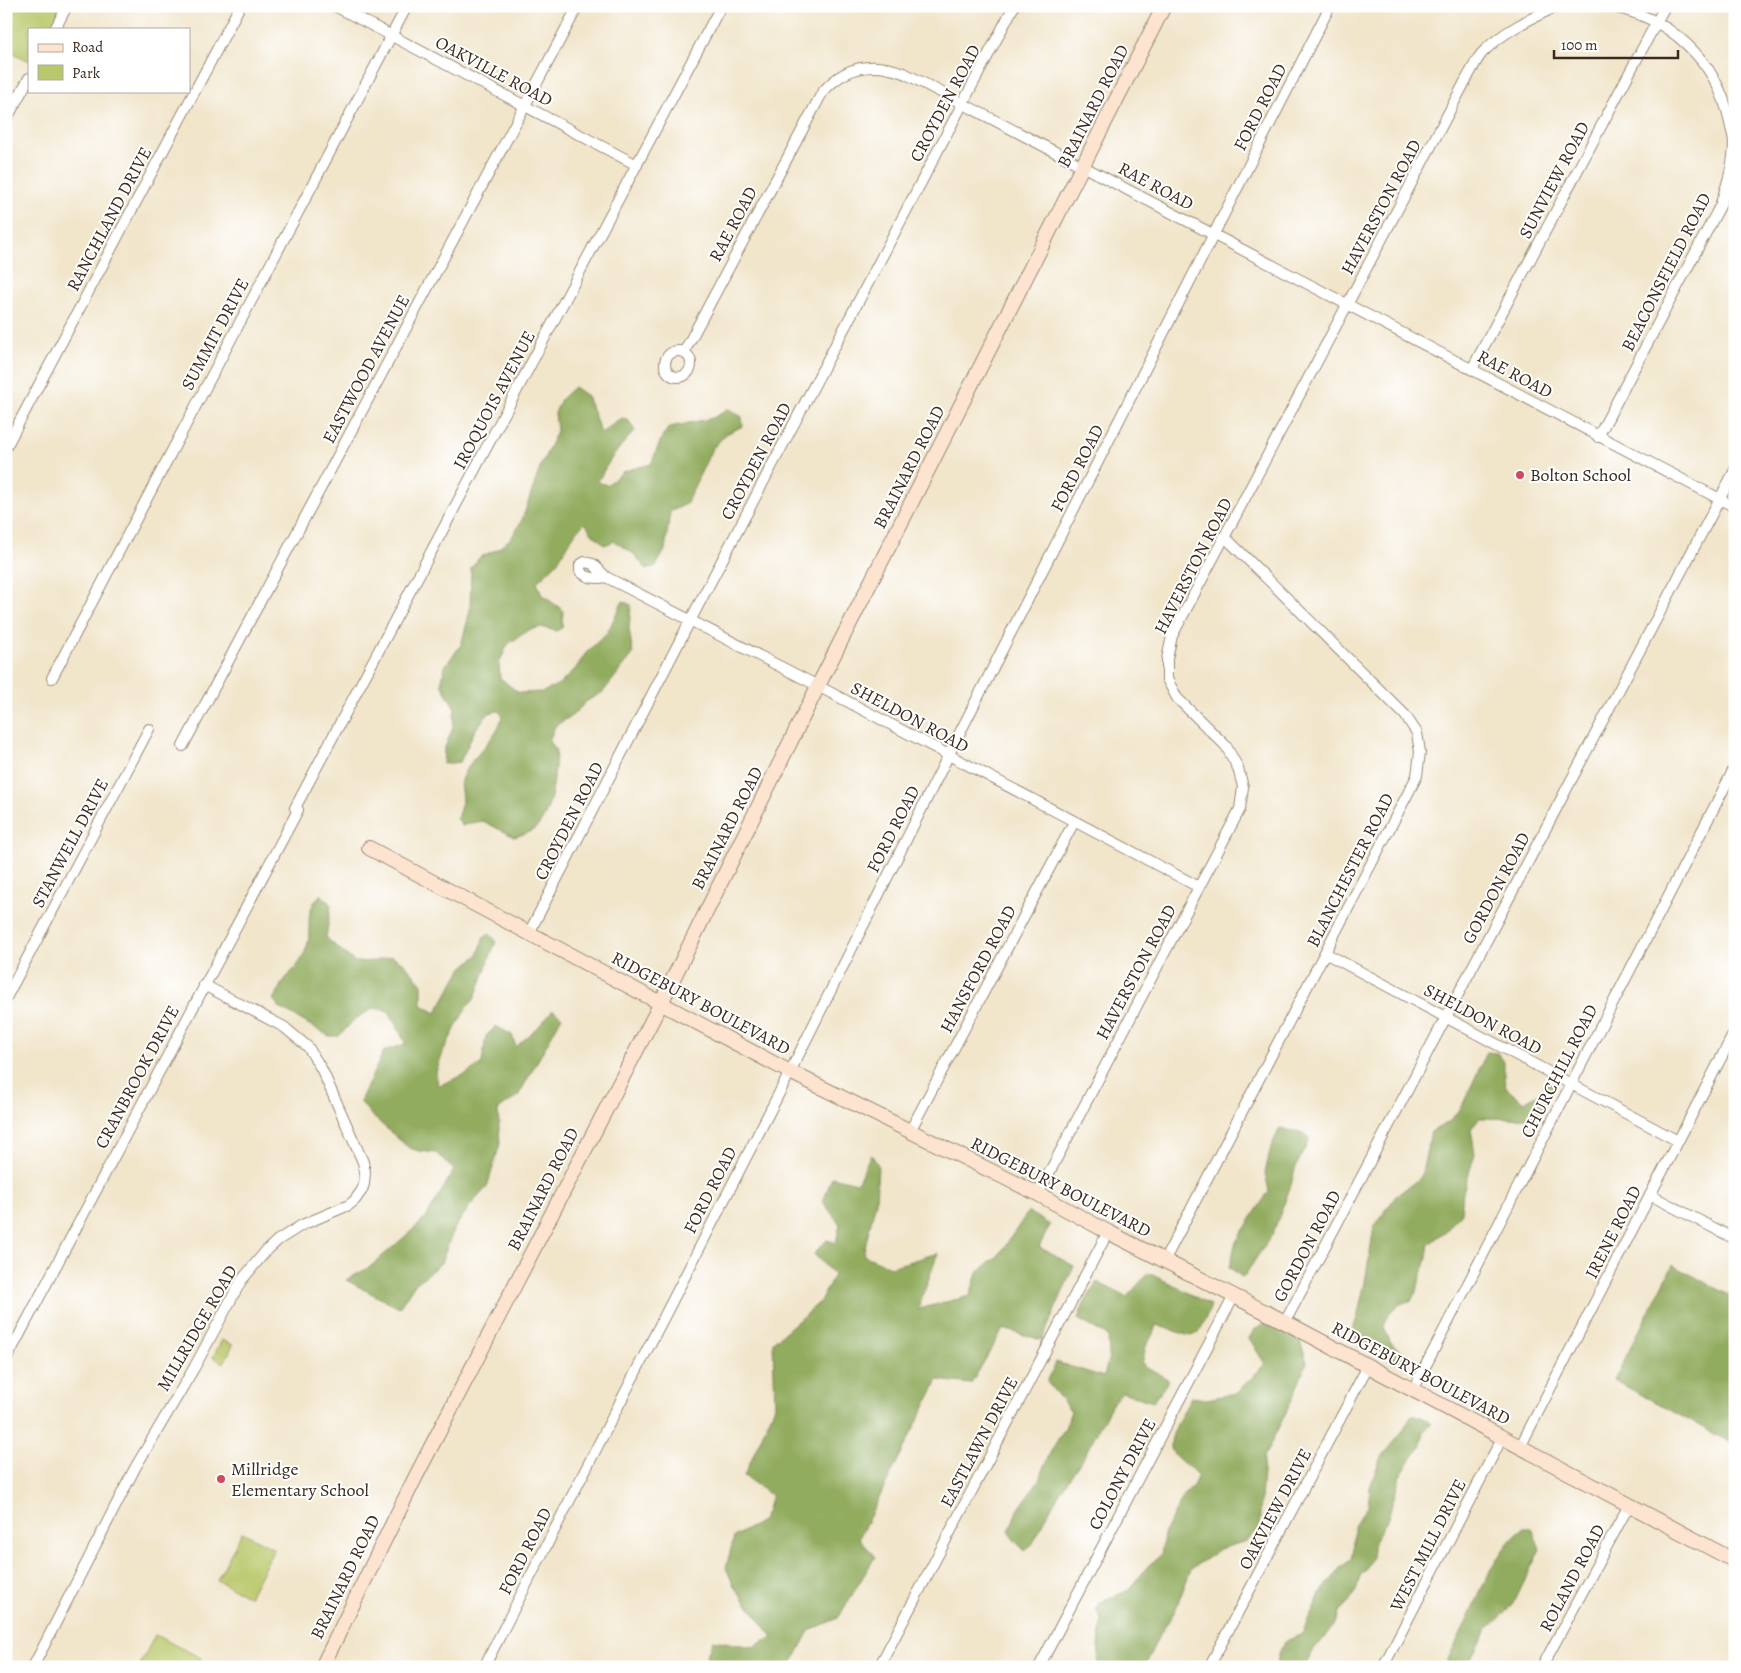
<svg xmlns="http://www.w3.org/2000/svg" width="1741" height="1673" viewBox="0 0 1741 1673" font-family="Alegreya,serif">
  <rect width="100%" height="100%" fill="#fff"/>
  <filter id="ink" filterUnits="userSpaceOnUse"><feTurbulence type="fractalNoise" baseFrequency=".02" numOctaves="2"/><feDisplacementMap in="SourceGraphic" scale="10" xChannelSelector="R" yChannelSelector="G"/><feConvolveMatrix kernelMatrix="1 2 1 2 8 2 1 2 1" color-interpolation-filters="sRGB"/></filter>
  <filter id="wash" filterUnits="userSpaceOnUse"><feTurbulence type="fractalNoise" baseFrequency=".0096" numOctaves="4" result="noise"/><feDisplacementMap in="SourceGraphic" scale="20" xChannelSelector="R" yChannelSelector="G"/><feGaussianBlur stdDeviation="1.12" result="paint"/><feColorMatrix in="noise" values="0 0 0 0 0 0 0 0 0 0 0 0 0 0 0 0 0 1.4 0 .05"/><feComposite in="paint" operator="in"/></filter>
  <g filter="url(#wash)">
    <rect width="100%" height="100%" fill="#f1e5ca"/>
    <g fill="#b9c86b" stroke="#7a7944">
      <polygon points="6,6 67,6 55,29 29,29 29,61 6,49"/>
      <polygon points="222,1340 233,1345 224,1363 213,1357"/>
      <polygon points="242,1532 274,1549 249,1597 217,1580"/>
      <polygon points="155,1635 201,1658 197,1667 143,1667 140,1665"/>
    </g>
    <g fill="#92ac5f" stroke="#666b3e">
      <path d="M574,387L587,396L601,433L622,418L629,421L635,431C620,446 607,462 598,482L607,485L624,471L651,464L663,435L670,427L713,418L729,409L742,417L743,426L726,434L712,449L686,504L670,512L665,550L656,566L646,569L633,553L614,541L605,545L592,533L585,523L575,533L557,563L537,582L542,595L563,610L562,628L556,631L541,627L529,630L508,644L499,663L500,678L519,693L543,692L561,683L576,668L586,653L607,633L623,601L631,605L629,629L633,654L603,692L587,701L573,715L555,726L549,741L556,751C555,772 553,817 533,830C528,833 521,835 514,837L483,821L471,823L462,826L457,818C459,812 462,805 462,799C461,787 458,785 464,773C474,755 501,734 502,715L498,711L489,713L475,730L460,762L443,764L444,750L453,727L455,708L441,684L445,666L461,645L470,611L471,568L480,557L498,549L512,537L522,520L541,465L557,431L555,413L561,399Z"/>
      <path d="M321,894L331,905L326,938L355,962L376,961L391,956L404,963L422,984V1005L436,1013L461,969L478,955L484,937L489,933L496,941L474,1000L466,1008L444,1050L436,1072L438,1086L466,1074L482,1063L486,1036L496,1026L512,1035L516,1047L540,1025L553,1010L562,1017L518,1096L498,1110L500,1144L487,1187L469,1207L454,1229L441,1263L414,1285L399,1308L346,1280L370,1267L426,1218L454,1170L436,1153L419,1151L409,1148L371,1115L360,1101L384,1051L406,1044L389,1011L374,1008L355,1019L339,1036H329L280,1008L273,999C277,994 279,987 283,982C294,968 301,965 307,946C313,925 302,914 321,894Z"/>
      <path d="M1487,1052L1497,1053L1504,1061C1504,1088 1502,1086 1524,1102L1541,1092L1549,1080L1554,1086C1550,1095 1545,1111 1535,1116C1526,1120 1490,1118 1479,1118L1471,1129L1475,1154L1463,1192L1461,1213L1446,1231L1429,1244L1426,1262L1413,1300C1394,1305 1390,1309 1384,1327L1390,1342L1407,1356L1404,1365L1357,1340L1352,1332L1357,1318L1365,1282L1374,1227L1396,1196L1421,1177L1431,1132L1450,1121L1463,1104Z"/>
      <polygon points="1280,1128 1300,1132 1310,1138 1295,1169 1291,1185 1273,1233 1243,1278 1229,1267 1236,1242 1269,1191 1265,1173 1271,1147"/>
      <polygon points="871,1154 878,1165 876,1201 863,1255 891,1267 938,1253 918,1309 970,1296 977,1273 999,1255 1028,1212 1050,1225 1039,1247 1074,1266 1042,1340 1003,1329 971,1384 938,1380 859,1538 875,1557 838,1618 809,1631 790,1667 702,1667 713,1640 753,1647 773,1637 735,1588 726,1568 734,1537 763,1520 772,1496 744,1476 775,1406 773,1342 820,1302 834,1275 814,1254 827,1240 836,1243 840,1224 823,1202 832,1177 857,1183"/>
      <polygon points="1673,1265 1735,1298 1735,1445 1614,1380"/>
      <polygon points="1148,1273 1180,1288 1211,1306 1199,1333 1190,1336 1156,1325 1153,1334 1146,1346 1142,1364 1169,1380 1153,1402 1122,1392 1112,1404 1084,1456 1054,1502 1032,1545 1025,1551 1016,1542 1009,1531 1016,1513 1040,1478 1043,1468 1052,1449 1065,1428 1071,1411 1047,1382 1056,1362 1104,1377 1109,1356 1108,1336 1078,1319 1083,1306 1097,1282 1127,1297"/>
      <path d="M1264,1324L1286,1333L1300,1341L1307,1362L1292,1400L1264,1457L1259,1529L1246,1541L1220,1549L1191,1569L1175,1611L1158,1637L1145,1667H1096L1098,1662L1101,1619L1096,1610L1101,1602L1129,1590L1149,1565L1161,1555L1164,1534L1185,1493L1193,1486L1198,1475C1190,1467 1177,1460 1172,1451C1166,1439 1186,1408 1191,1397L1207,1399L1236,1393L1265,1364L1249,1338L1255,1329Z"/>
      <polygon points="1411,1416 1421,1416 1432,1423 1424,1432 1420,1448 1411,1459 1400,1477 1388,1518 1374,1542 1372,1557 1366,1570 1360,1576 1355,1595 1340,1611 1334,1626 1311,1654 1304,1667 1276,1667 1279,1654 1284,1642 1302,1634 1320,1594 1339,1570 1351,1559 1354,1543 1354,1526 1368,1505 1370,1487 1380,1459 1401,1434"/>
      <path d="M1524,1528H1532L1540,1549L1513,1605L1487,1630L1467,1667H1444C1451,1653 1458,1639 1465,1625C1479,1596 1497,1546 1524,1528Z"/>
    </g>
  </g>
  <g filter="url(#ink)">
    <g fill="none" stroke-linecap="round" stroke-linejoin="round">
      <g stroke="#968874" stroke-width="12">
        <g id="street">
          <polyline points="335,6 637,165"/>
          <polyline points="55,29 67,6"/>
          <polyline points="6,120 29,78"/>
          <circle cx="678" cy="364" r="13"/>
          <path d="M684,352L822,93C844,66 872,61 904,73L1735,507"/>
          <polyline points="1472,369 1665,6"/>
          <path d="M1598,437L1720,206C1727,185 1734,164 1734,142C1734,136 1731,130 1730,123C1718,61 1668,14 1605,6"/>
          <polyline points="6,447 240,6"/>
          <path d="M606,577C596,579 587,579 580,571V565L585,562L593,564L606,577L818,686L1199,887"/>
          <polyline points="52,678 407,6"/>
          <polyline points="183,746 578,6"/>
          <polyline points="295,808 721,6"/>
          <polyline points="529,933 690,621 1014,6"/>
          <polyline points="1325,953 1678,1141"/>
          <polyline points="6,998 149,729"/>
          <polyline points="910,1131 1074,822"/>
          <path d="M1038,1194L1240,809L1243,787L1238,768L1226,746L1177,698L1167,679V659L1172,636L1468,76C1473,68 1477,58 1483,52C1504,31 1531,18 1558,6"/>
          <polyline points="1650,1195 1735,1239"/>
          <polyline points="1164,1261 1417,776 1420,752 1417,733 1405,715 1225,537"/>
          <polyline points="1285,1322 1735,470"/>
          <polyline points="6,1360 298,810"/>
          <polyline points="1413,1390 1735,767"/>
          <polyline points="1520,1447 1735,1031"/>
          <polyline points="33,1667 135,1468 194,1368 241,1281 265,1252 278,1240 302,1225 349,1205 355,1200 362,1190 364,1184 365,1172 363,1162 322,1070 308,1047 284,1027 204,985"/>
          <polyline points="484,1667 790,1072 948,756 1330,6"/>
          <polyline points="879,1667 1108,1232"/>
          <polyline points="1039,1667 1234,1296"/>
          <polyline points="1209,1667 1368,1366"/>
          <polyline points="1383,1667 1502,1438"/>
          <polyline points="1542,1667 1629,1505"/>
        </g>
      </g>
      <g stroke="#968874" stroke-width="16">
        <g id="secondary">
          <polyline points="369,848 790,1072 1038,1194 1108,1232 1285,1322 1735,1561"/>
          <polyline points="322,1667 416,1476 661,1003 818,686 1164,6"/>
        </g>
      </g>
      <use href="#street" stroke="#fff" stroke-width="10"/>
      <use href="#secondary" stroke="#fde4d1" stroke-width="14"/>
    </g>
  </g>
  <g fill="#d1495b" stroke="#fff" stroke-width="2">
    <circle cx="1520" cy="475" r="5"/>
    <circle cx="221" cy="1479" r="5"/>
  </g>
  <g text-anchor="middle" stroke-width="4" stroke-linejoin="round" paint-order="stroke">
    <g font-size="18" fill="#3b2a1e" stroke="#fff">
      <text transform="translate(494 71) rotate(28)" y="6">OAKVILLE ROAD</text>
      <text transform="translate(945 103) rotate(-62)" y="6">CROYDEN ROAD</text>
      <text transform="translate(1093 106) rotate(-63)" y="6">BRAINARD ROAD</text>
      <text transform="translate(1260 107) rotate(-63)" y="6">FORD ROAD</text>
      <text transform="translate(1554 180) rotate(-62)" y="6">SUNVIEW ROAD</text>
      <text transform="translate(1156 186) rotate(28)" y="6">RAE ROAD</text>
      <text transform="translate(1381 207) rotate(-62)" y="6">HAVERSTON ROAD</text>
      <text transform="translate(109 219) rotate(-62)" y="6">RANCHLAND DRIVE</text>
      <text transform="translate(733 224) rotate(-62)" y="6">RAE ROAD</text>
      <text transform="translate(1666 272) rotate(-63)" y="6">BEACONSFIELD ROAD</text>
      <text transform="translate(215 334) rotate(-62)" y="6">SUMMIT DRIVE</text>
      <text transform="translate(366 369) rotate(-62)" y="6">EASTWOOD AVENUE</text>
      <text transform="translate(1515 374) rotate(28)" y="6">RAE ROAD</text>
      <text transform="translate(494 400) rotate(-62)" y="6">IROQUOIS AVENUE</text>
      <text transform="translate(756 461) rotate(-62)" y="6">CROYDEN ROAD</text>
      <text transform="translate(909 467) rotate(-63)" y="6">BRAINARD ROAD</text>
      <text transform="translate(1077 468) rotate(-63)" y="6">FORD ROAD</text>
      <text transform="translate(1193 566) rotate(-63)" y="6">HAVERSTON ROAD</text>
      <text transform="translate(910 717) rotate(28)" y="6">SHELDON ROAD</text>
      <text transform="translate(569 821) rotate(-63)" y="6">CROYDEN ROAD</text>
      <text transform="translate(727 828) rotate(-63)" y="6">BRAINARD ROAD</text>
      <text transform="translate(893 829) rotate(-63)" y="6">FORD ROAD</text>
      <text transform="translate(70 843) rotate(-62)" y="6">STANWELL DRIVE</text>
      <text transform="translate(1350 870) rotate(-63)" y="6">BLANCHESTER ROAD</text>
      <text transform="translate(1496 888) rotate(-62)" y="6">GORDON ROAD</text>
      <text transform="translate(978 969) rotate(-62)" y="6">HANSFORD ROAD</text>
      <text transform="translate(1136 972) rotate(-62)" y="6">HAVERSTON ROAD</text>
      <text transform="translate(701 1003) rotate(28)" y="6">RIDGEBURY BOULEVARD</text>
      <text transform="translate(1483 1019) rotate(28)" y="6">SHELDON ROAD</text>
      <text transform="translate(1559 1071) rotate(-63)" y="6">CHURCHILL ROAD</text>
      <text transform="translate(137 1077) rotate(-62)" y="6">CRANBROOK DRIVE</text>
      <text transform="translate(1061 1187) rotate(27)" y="6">RIDGEBURY BOULEVARD</text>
      <text transform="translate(543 1189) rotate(-63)" y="6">BRAINARD ROAD</text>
      <text transform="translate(710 1190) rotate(-63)" y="6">FORD ROAD</text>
      <text transform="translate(1613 1232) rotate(-63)" y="6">IRENE ROAD</text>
      <text transform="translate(1307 1246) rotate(-62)" y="6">GORDON ROAD</text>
      <text transform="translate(197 1328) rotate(-60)" y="6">MILLRIDGE ROAD</text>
      <text transform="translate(1421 1373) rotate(28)" y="6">RIDGEBURY BOULEVARD</text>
      <text transform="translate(979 1442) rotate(-62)" y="6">EASTLAWN DRIVE</text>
      <text transform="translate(1122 1474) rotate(-62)" y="6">COLONY DRIVE</text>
      <text transform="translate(1275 1509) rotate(-62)" y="6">OAKVIEW DRIVE</text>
      <text transform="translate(1428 1545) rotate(-63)" y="6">WEST MILL DRIVE</text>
      <text transform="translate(525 1551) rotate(-63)" y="6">FORD ROAD</text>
      <text transform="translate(345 1577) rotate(-64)" y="6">BRAINARD ROAD</text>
      <text transform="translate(1572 1578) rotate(-62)" y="6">ROLAND ROAD</text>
    </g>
    <g font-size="18" fill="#3b2a1e" stroke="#fff" text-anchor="start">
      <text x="1530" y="481">Bolton School</text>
      <text x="231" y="1475">Millridge<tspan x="231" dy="21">Elementary School</tspan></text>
    </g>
  </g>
  <rect width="1741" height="1673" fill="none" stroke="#fff" stroke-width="25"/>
  <rect x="28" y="28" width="162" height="65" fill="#ffffff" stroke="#b1aaa5"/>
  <rect x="38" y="44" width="25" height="8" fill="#fde4d1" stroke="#b1aaa5"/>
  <text x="72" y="52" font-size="15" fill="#3b2a1e">Road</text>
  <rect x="38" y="65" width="25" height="15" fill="#b9c86b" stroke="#b1aaa5"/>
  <text x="72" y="78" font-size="15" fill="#3b2a1e">Park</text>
  <path d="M1554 50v8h124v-8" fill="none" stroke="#3b2a1e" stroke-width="2.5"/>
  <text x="1561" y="50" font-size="15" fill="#3b2a1e" stroke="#ffffff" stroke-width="4" paint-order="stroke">100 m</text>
</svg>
